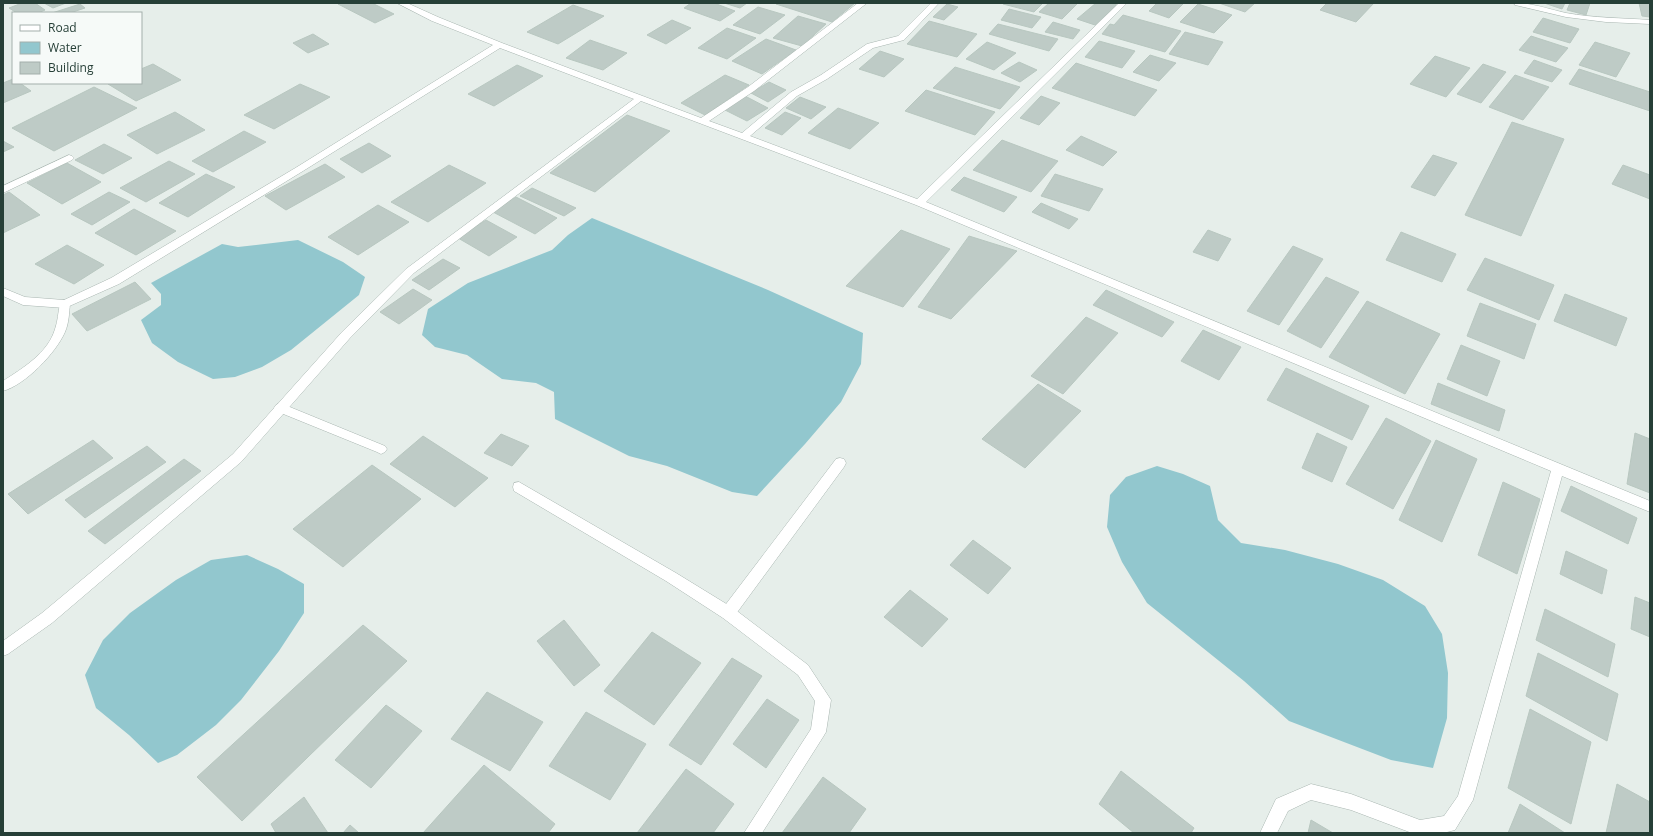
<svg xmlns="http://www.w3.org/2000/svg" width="1653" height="836" viewBox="0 0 1653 836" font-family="'Open Sans',sans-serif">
  <rect width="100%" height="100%" fill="#e6eeea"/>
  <g fill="#92c7ce">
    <polygon points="592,218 768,290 863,333 861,364 841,402 805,444 757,496 732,492 667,466 629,456 555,419 554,392 536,383 502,379 467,355 435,347 422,335 428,309 468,283 552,250 568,235"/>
    <polygon points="298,240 343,262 365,277 359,295 291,350 262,367 235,377 213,379 178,362 152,343 141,320 161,305 161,294 151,283 222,244 238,247"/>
    <polygon points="1157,466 1183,474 1210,486 1218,520 1241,543 1285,550 1338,564 1383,580 1425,606 1442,634 1448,673 1447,718 1433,768 1391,760 1289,721 1244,681 1147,603 1122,562 1107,527 1110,495 1126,477"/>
    <polygon points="247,555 278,569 304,584 304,613 279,651 241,700 216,725 177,755 158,763 129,735 96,708 85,675 103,640 130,613 176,580 211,560"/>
  </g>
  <g fill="#becbc6" stroke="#b8c7c0">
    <polygon points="22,3 35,3 45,10 38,13 17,13 9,8"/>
    <polygon points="44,3 66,3 53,8"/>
    <polygon points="341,3 372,3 394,14 375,23 338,4"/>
    <polygon points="691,3 714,3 735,11 720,21 684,8"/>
    <polygon points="724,3 747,3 740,8"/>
    <polygon points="778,3 855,3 832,22 776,4"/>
    <polygon points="1003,3 1043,3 1034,12 1003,4"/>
    <polygon points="1049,3 1078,3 1062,19 1039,12"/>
    <polygon points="1096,3 1110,3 1117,5 1095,25 1077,19"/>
    <polygon points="1157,3 1184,3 1169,18 1149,11"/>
    <polygon points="1219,3 1255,3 1245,12"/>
    <polygon points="1327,3 1374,3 1356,22 1320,10"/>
    <polygon points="1544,3 1565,3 1562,9"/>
    <polygon points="1570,3 1590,3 1586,15 1567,10"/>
    <polygon points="1639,3 1650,3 1650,17 1642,16"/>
    <polygon points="80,4 85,8 70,13 52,13"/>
    <polygon points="947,4 958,7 944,20 933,17"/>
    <polygon points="1198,4 1232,15 1214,33 1180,22"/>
    <polygon points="573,5 604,16 558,44 527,32"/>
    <polygon points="758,7 785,15 760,34 733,25"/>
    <polygon points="1009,9 1041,17 1032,28 1001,20"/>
    <polygon points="1123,15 1181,31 1165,52 1102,34 1110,24 1114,25"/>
    <polygon points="798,16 826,24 802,46 773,38"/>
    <polygon points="1543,18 1579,29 1570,43 1533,32"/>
    <polygon points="672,20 691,28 666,44 647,35"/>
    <polygon points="929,21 977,34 957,57 907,44"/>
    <polygon points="1053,22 1080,30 1073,39 1045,32"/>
    <polygon points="998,24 1058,39 1049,51 989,34"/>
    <polygon points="727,28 756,38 727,59 698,48"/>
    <polygon points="1185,32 1223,42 1208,65 1169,54"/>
    <polygon points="313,34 329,44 308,53 293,43"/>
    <polygon points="1531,36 1568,48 1556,62 1519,50"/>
    <polygon points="766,39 796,50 762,74 732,61"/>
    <polygon points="590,40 627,53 603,70 566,58"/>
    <polygon points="1099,41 1135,51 1122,68 1085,57"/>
    <polygon points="987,42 1016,53 994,70 966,59"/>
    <polygon points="1595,42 1630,53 1616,77 1579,65"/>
    <polygon points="880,51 904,59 884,77 859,69"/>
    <polygon points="1150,55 1176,63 1159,81 1133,72"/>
    <polygon points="1435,56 1470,68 1446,97 1410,84"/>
    <polygon points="1534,60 1562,70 1552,82 1524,73"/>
    <polygon points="1019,62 1037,70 1020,82 1001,73"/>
    <polygon points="1076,63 1157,90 1135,116 1052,88"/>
    <polygon points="153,64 181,80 136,101 108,84 111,83 141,83 141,69"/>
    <polygon points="1483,64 1506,72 1481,103 1457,94"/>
    <polygon points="517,65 543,76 494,106 468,94"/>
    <polygon points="955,67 1020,87 1000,109 933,88"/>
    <polygon points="1579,69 1650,92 1650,111 1569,84"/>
    <polygon points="725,75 749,85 705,115 681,103"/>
    <polygon points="1515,75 1549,87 1523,120 1489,107"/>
    <polygon points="13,79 13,83 20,83 31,91 3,103 3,83"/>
    <polygon points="769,82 786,90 768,102 751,93"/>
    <polygon points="300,84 330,97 274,129 244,115"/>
    <polygon points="94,87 137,108 54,151 12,128"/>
    <polygon points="926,90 995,112 975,135 905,111"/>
    <polygon points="745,96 768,108 747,121 723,109"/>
    <polygon points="1041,96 1060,103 1039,125 1020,118"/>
    <polygon points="800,97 826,107 811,119 786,108"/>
    <polygon points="838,108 879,123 850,149 808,133"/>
    <polygon points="175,112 205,130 157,154 127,135"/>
    <polygon points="785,112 801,118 782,135 765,128"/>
    <polygon points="627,115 670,131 595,192 550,173"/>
    <polygon points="1512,122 1564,139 1521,236 1465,215"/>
    <polygon points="244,131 266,142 213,172 192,161"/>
    <polygon points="1081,136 1117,152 1103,166 1066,150"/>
    <polygon points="1002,140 1058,161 1031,192 973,170"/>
    <polygon points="3,141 14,147 3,152"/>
    <polygon points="369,143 391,156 362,173 340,159"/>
    <polygon points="104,144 132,158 103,174 75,160"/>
    <polygon points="1433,155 1457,163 1435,196 1411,187"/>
    <polygon points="169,161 195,174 146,202 120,188"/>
    <polygon points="67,163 101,182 62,204 27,183"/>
    <polygon points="325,164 345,177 286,210 265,196"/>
    <polygon points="449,165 486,183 428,222 391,202"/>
    <polygon points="1623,165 1650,175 1650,199 1612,184"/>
    <polygon points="206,174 235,187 188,217 159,203"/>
    <polygon points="1055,174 1103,189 1089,211 1041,196"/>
    <polygon points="964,177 1017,197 1004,212 951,190"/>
    <polygon points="532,188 576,208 564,216 520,196"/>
    <polygon points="9,192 40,215 3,233 3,195"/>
    <polygon points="109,192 130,202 92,225 71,214"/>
    <polygon points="516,197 557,218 535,234 493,212"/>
    <polygon points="1041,203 1078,219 1069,229 1032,212"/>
    <polygon points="378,205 409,222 358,255 328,237"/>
    <polygon points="134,209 176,231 136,255 95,233"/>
    <polygon points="486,220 517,237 489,256 458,238"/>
    <polygon points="901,230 950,249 903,307 846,286"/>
    <polygon points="1208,230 1231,239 1218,261 1193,252"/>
    <polygon points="1401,232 1456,254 1442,282 1386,260"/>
    <polygon points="969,236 1017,251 951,319 918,307"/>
    <polygon points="67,245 104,265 74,284 35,264"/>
    <polygon points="1293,246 1323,259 1279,325 1247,311"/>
    <polygon points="1485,258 1554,285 1539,320 1467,290"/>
    <polygon points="443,259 460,268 429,290 412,280"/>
    <polygon points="1326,277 1359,292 1321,348 1287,331"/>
    <polygon points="135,282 151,299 87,331 72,314"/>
    <polygon points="413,289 432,300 399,324 380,312"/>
    <polygon points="1106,290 1174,322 1162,337 1093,305"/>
    <polygon points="1565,294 1627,318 1616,346 1554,321"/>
    <polygon points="1367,301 1440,334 1405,394 1329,357"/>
    <polygon points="1480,303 1536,324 1524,359 1467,336"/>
    <polygon points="1086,317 1118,333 1063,394 1031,376"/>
    <polygon points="1203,330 1241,347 1219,380 1181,361"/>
    <polygon points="1461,345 1500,361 1487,396 1447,379"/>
    <polygon points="1286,368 1369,406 1352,440 1267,400"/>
    <polygon points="1438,383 1505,410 1499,431 1431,404"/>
    <polygon points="1038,384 1081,411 1025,468 982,439"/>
    <polygon points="1386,418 1431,441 1393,509 1346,484"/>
    <polygon points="1317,433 1347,447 1332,482 1302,468"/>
    <polygon points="1635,433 1650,439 1650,493 1627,484"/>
    <polygon points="501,434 529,446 512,466 484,453"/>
    <polygon points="423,436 488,478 455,507 390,464"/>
    <polygon points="93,440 113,458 28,514 8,494"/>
    <polygon points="1436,440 1477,459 1442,542 1399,520"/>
    <polygon points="147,446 166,462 85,518 65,500"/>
    <polygon points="184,459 201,471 105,544 88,531"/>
    <polygon points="372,465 421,499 343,567 293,529"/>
    <polygon points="1503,482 1540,499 1517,574 1478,555"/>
    <polygon points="1571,486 1637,518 1628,544 1561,511"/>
    <polygon points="973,540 1011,568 988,594 950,565"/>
    <polygon points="1566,551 1607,570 1602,594 1560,574"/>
    <polygon points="910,590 948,619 922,647 884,617"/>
    <polygon points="1635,597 1650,603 1650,637 1631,629"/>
    <polygon points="1545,609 1615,644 1608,677 1536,640"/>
    <polygon points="564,620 600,665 574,686 537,641"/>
    <polygon points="363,625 407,661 242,821 197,777"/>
    <polygon points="652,632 701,663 654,725 604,691"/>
    <polygon points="1538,653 1618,694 1607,741 1526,696"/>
    <polygon points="732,658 762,676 701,765 669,745"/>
    <polygon points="487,692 543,722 510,771 451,739"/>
    <polygon points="767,699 799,720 766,768 733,744"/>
    <polygon points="386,705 422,731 371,788 335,760"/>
    <polygon points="1530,709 1591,742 1571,824 1508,788"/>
    <polygon points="586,712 646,744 610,800 549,766"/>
    <polygon points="484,765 555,824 548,833 423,833"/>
    <polygon points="686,769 734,804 713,833 637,833"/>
    <polygon points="1121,771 1194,828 1191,833 1134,833 1099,804"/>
    <polygon points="823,777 866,809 849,833 782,833"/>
    <polygon points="1617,784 1650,802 1650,833 1606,833"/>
    <polygon points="304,797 328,833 276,833 271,824"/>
    <polygon points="1520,804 1565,833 1508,833"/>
    <polygon points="1311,820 1333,833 1308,833"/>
    <polygon points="350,825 359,833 343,833"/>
  </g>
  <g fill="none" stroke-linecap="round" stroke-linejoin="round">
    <g stroke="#a9b6b1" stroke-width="1">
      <g id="service">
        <path d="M65,300L69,301L70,304C69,313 69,323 65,332C56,353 25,385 3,391V381C23,368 48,353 55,329C58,321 58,312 60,304L61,301Z"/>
        <polygon points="280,403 385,446 387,449 385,452 381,454 377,452 276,411 274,408 276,405"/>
        <polygon points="840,458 844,459 846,463 844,467 733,618 728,619 723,618 721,613 723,608 836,459"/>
      </g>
    </g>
    <g stroke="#a9b6b1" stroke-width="1">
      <g id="minor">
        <polygon points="397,3 407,3 438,17 502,43 701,118 748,87 858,3 867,3 754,91 709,121 742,133 791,92 821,75 867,44 898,36 931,3 939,3 904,40 873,48 827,79 797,96 750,136 917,199 1119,3 1127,3 926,202 1650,501 1650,512 1562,476 1473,800 1455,830 1443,833 1412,833 1351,810 1311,800 1288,811 1277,833 1260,833 1276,799 1311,784 1351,794 1420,820 1444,816 1458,796 1551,471 916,205 641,101 414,273 350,338 241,462 52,623 8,654 3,656 3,641 42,613 233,454 342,332 406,269 634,99 500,48 303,171 119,284 65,308 23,305 3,296 3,288 25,297 64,300 111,278 297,167 493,45 432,21"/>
        <path d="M1514,3C1532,3 1548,9 1566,13C1594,18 1622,18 1650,20V24L1606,22L1566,17L1515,5Z"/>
        <polygon points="69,155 72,156 74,158 72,160 3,193 3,186"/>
        <polygon points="519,482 676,573 733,608 808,665 831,700 826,732 823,737 762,833 744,833 811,729 815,701 798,675 723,618 666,581 514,491 513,487 514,483"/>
      </g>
    </g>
    <use href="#service" fill="#fff" fill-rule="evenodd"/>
    <use href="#minor" fill="#fff" fill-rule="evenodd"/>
  </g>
  <rect width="1653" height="836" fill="none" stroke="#263f37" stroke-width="8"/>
  <rect x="12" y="12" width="130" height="72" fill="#f6faf8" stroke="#a3afab"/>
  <rect x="20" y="25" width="20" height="6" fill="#ffffff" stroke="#a3afab"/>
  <text x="48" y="32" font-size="12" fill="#263f37">Road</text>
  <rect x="20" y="42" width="20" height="12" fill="#92c7ce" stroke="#a3afab"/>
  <text x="48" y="52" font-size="12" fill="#263f37">Water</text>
  <rect x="20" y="62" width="20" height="12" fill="#becbc6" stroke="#a3afab"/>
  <text x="48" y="72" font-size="12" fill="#263f37">Building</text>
</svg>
